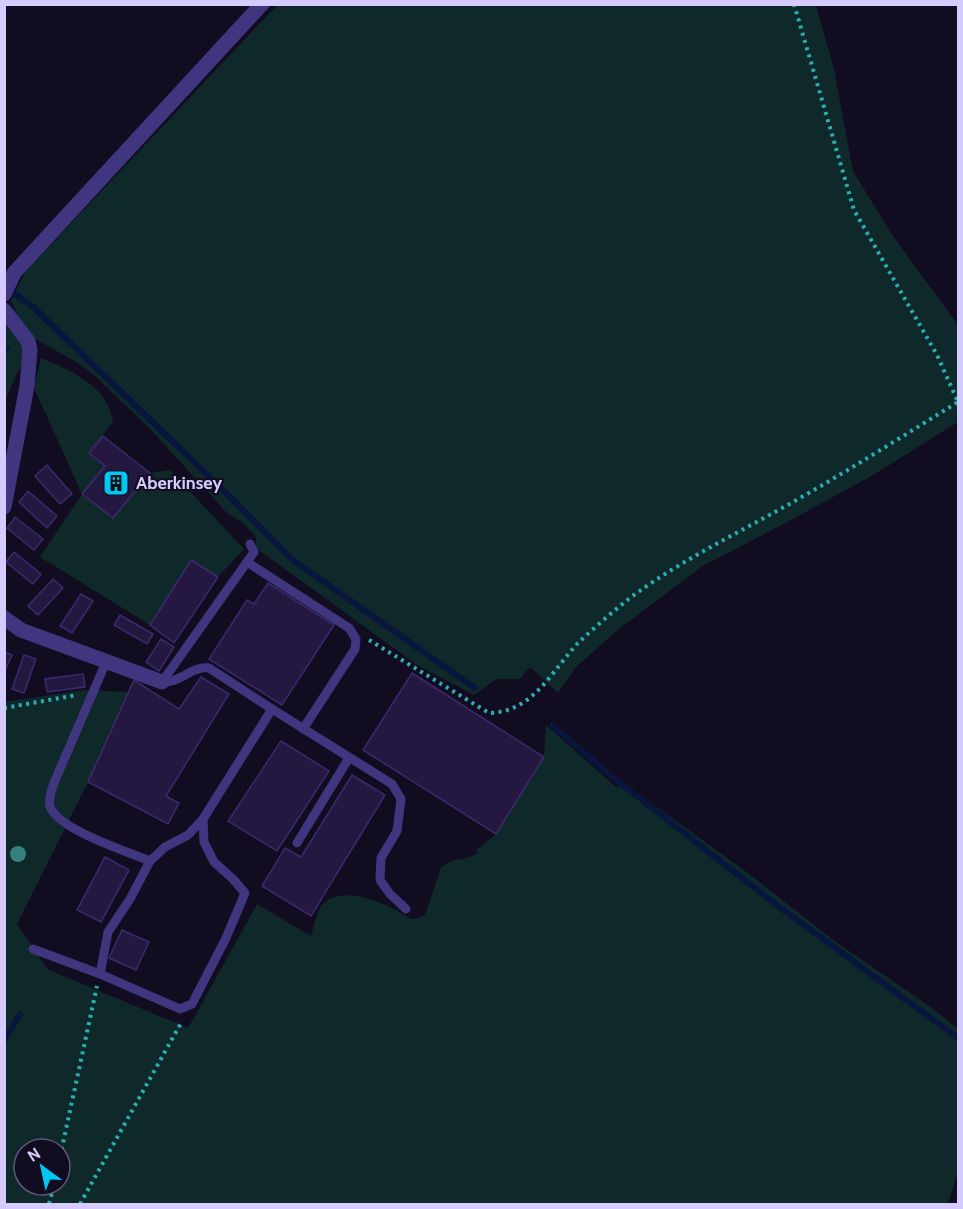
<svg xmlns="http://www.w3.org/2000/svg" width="963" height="1209" viewBox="0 0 963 1209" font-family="Cabin,sans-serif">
  <rect width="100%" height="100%" fill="#110c20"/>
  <g fill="#0f282a" fill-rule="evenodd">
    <polygon points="277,5 816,5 834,69 853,171 893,236 958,325 958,422 875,474 793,519 701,567 618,630 576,667 558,693 530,667 520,679 497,679 474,695 417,665 256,548 256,537 243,523 227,513 150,429 95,376 78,363 32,337 19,320 11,300 26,271"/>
    <polygon points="5,325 30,350 29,360 18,371 5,401"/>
    <path d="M41,358C71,370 109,387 113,422L89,453L105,466L82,494L113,518L150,473L170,470L244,549L218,577L191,561L150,625L40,557L82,494L34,388Z"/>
    <path d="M84,690L129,692L88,782L17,924L47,969L188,1028L257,904L311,936C314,927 316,912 322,905C342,882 391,905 411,919L419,918L425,915L441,867L453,860L464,859L477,854V849L496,834L544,757L546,725L616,787L628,786L752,876L833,940L928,1005L958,1029V1171L948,1204H5L4,702ZM24,1149H60V1185H24Z"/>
  </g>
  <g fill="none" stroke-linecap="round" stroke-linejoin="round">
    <g stroke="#08163d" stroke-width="6">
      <polyline points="13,293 31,305 223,490 294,561 475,688"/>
      <polyline points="4,350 7,349"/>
      <polyline points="552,725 610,775 778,906 958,1038"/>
      <polyline points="4,1041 20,1014"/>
    </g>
  </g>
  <g fill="#241841" stroke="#3d296e" stroke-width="1.5">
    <polygon points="103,436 150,473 113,518 82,494 105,466 89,453"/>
    <polygon points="47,465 72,494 60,504 35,476"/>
    <polygon points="28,491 57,516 47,528 19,502"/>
    <polygon points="15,517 43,539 34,550 7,528"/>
    <polygon points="14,552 41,574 33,584 6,562"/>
    <polygon points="191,560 218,577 174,643 150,625"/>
    <polygon points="53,579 63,588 38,615 28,606"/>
    <polygon points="268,583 334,625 282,705 209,659 247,600 254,604"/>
    <polygon points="81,594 93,601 72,633 60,626"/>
    <polygon points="120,615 153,634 147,644 114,625"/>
    <polygon points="161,639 174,647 159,671 146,662"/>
    <polygon points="4,652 12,655 4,673"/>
    <polygon points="24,655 36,659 24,693 12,689"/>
    <polygon points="412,673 544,757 496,834 363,750"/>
    <polygon points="83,674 85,687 47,692 45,679"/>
    <polygon points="201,677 229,694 166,796 179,803 168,824 88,782 134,680 179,709"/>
    <polygon points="281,741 329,771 277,851 228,821"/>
    <polygon points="352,775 385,795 311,916 262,886 285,848 301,857"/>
    <polygon points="105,857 129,870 101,922 77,910"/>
    <polygon points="122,930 149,942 136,970 109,958"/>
  </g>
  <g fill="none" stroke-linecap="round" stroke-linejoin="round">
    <g stroke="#2baeb3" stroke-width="4" stroke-dasharray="3 4.5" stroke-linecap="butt">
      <polyline points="794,4 854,210 937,355 958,402"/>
      <path d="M369,640L489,713C533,712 551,672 578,643C593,629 610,614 626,601C672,566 724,540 775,512C837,478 898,439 958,402"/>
      <polyline points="4,708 77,695"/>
      <polyline points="60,1157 97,986"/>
      <polyline points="49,1204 54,1185"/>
      <polyline points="80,1204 181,1023"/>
    </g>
    <g stroke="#403680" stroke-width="9">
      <polyline points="247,562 349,628 356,639 355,649 303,729"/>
      <path d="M106,662L54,783C52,790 48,798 50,806C56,829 129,852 150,861"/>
      <polyline points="162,682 254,552 250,544"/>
      <polyline points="272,709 392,784 401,799 397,831 381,858 380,880 390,894 406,909"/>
      <polyline points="297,843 349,758"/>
      <polyline points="33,949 100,974 180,1009 192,1004 226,938 245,893 233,879 214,862 204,842 203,819"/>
      <path d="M100,974L108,932L130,899L150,861L165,847L188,835L203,819L272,709L209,668C191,666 181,683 162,682"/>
    </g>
    <g stroke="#403680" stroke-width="15">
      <polyline points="4,294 14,273 262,4"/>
      <polyline points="4,310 28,341 30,350 27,386 4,507"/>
      <polyline points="4,618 21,630 162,682"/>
    </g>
  </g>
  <circle fill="#36817e" cx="18" cy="854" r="8"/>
  <defs>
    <g id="building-square" transform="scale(1.35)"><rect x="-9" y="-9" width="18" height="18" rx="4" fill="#00c6f6" stroke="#110c20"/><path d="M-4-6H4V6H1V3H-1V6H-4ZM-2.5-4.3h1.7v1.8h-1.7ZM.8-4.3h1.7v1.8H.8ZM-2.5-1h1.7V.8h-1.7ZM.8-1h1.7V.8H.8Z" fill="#111"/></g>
  </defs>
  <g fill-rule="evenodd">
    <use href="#building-square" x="116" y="483"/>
  </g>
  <g text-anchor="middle" stroke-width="4.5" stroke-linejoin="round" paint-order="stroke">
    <g font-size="18" font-weight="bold" fill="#d6cbff" stroke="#110c20" text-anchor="start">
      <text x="136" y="489">Aberkinsey</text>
    </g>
  </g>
  <rect width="963" height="1209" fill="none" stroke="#d6cbff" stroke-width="12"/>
  <g transform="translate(42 1167) rotate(327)"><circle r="28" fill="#110c20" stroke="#605879" stroke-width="1.5"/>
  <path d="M0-4.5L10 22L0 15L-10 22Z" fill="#00c6f6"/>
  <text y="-9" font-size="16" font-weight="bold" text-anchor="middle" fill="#d6cbff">N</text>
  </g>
</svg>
